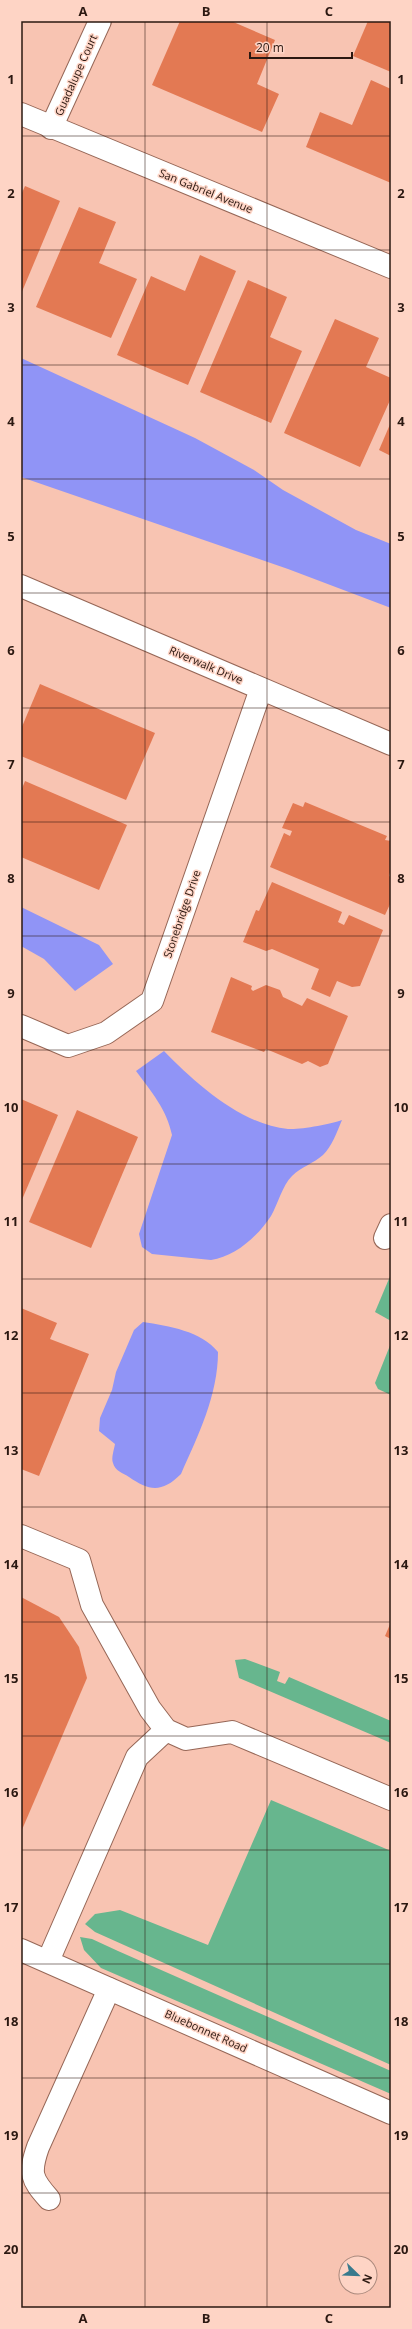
<svg xmlns="http://www.w3.org/2000/svg" width="412" height="2329" viewBox="0 0 412 2329" font-family="'Open Sans',sans-serif">
  <rect width="100%" height="100%" fill="#f8c4b2"/>
  <g fill="#67b68e">
    <polygon points="391,1274 391,1321 375,1312"/>
    <polygon points="391,1343 391,1395 378,1389 375,1383"/>
    <polygon points="245,1659 280,1672 277,1681 285,1684 289,1677 391,1721 391,1743 239,1678 235,1660"/>
    <polygon points="271,1800 391,1851 391,2065 95,1932 85,1924 95,1914 120,1910 208,1945"/>
    <polygon points="80,1937 92,1939 118,1951 391,2071 391,2094 101,1968 84,1950"/>
  </g>
  <g fill="#9094f6">
    <polygon points="21,358 195,438 254,470 283,490 356,530 391,544 391,608 288,569 21,477"/>
    <polygon points="21,907 99,945 113,964 75,991 44,959 21,946"/>
    <path d="M164,1051C195,1083 242,1125 288,1129C300,1130 331,1124 342,1120C337,1132 332,1146 323,1155C314,1163 301,1167 292,1176C282,1186 278,1204 271,1216C258,1236 235,1257 211,1260L152,1254L142,1247L139,1234L172,1135C167,1110 151,1091 136,1071Z"/>
    <path d="M143,1322C169,1326 201,1331 218,1352C218,1395 198,1436 181,1474C162,1493 149,1491 129,1477C123,1473 115,1471 113,1463C111,1458 114,1450 115,1444L99,1431L100,1418L112,1390L116,1372L134,1330Z"/>
  </g>
  <g fill="#e37953">
    <polygon points="180,21 231,21 275,40 257,84 279,94 262,132 152,85"/>
    <polygon points="368,21 391,21 391,72 353,56"/>
    <polygon points="371,80 391,89 391,183 306,147 320,112 352,125"/>
    <polygon points="25,186 60,201 21,294 21,195"/>
    <polygon points="79,207 116,222 99,263 137,279 111,338 36,307"/>
    <polygon points="200,255 236,271 188,385 117,355 151,276 185,291"/>
    <polygon points="248,280 287,297 270,337 302,351 271,423 200,392"/>
    <polygon points="335,319 379,338 366,367 391,378 391,398 360,467 284,433"/>
    <polygon points="391,422 391,456 379,450"/>
    <polygon points="40,684 155,733 126,800 21,756 21,729"/>
    <polygon points="25,781 127,825 99,890 21,857 21,791"/>
    <polygon points="305,802 387,836 385,840 391,841 391,869 389,876 391,877 391,902 385,915 270,867 284,833 290,836 292,831 282,828 293,803 303,807"/>
    <polygon points="272,882 342,912 338,922 344,925 349,915 383,930 360,986 352,987 337,981 330,997 311,989 319,969 272,949 266,951 243,942 256,910 259,911"/>
    <polygon points="231,977 252,986 251,989 253,991 266,985 280,990 283,997 302,1006 307,998 348,1016 328,1064 320,1067 308,1061 302,1064 266,1049 264,1052 211,1032"/>
    <polygon points="21,1099 58,1115 21,1202"/>
    <polygon points="77,1110 138,1137 91,1248 29,1222"/>
    <polygon points="21,1308 57,1323 50,1339 89,1354 39,1476 21,1469"/>
    <polygon points="21,1597 59,1617 79,1647 87,1678 21,1832"/>
    <polygon points="391,1622 391,1639 385,1636"/>
  </g>
  <g fill="none" stroke-linecap="round" stroke-linejoin="round">
    <g stroke="#966757" stroke-width="24">
      <g id="minor">
        <polyline points="21,114 391,267"/>
        <polyline points="51,128 100,21"/>
        <polyline points="21,586 391,744"/>
        <polyline points="21,1026 68,1046 106,1033 152,1001 261,689"/>
        <polyline points="385,1238 391,1225"/>
        <polyline points="21,1536 79,1560 92,1605 150,1709 166,1730 186,1739 232,1732 391,1799"/>
        <polyline points="21,1950 391,2113"/>
        <polyline points="48,1961 137,1757 166,1730"/>
        <path d="M49,2199C31,2179 29,2173 38,2147L109,1989"/>
      </g>
    </g>
    <use href="#minor" stroke="#fff" stroke-width="22"/>
  </g>
  <path fill="none" stroke="#2b1811" stroke-width="1" stroke-opacity="0.55" d="M145,21V2308M267,21V2308M21,136H391M21,250H391M21,365H391M21,479H391M21,593H391M21,708H391M21,822H391M21,936H391M21,1050H391M21,1164H391M21,1279H391M21,1393H391M21,1507H391M21,1622H391M21,1736H391M21,1850H391M21,1964H391M21,2078H391M21,2193H391"/>
  <g text-anchor="middle" stroke-width="3" stroke-linejoin="round" paint-order="stroke">
    <g font-size="11" fill="#2b1811" stroke="#fed4c5">
      <text transform="translate(76 75) rotate(-66)" y="4">Guadalupe Court</text>
      <text transform="translate(206 191) rotate(22)" y="4">San Gabriel Avenue</text>
      <text transform="translate(206 665) rotate(23)" y="4">Riverwalk Drive</text>
      <text transform="translate(182 914) rotate(-71)" y="4">Stonebridge Drive</text>
      <text transform="translate(206 2031) rotate(24)" y="4">Bluebonnet Road</text>
    </g>
  </g>
  <rect width="412" height="2329" fill="none" stroke="#fed4c5" stroke-width="44"/>
  <g transform="translate(358 2275) rotate(113)"><circle r="19" fill="#fed4c5" stroke="#aa897d"/>
  <path d="M0-3L7 15L0 10L-7 15Z" fill="#397a8d"/>
  <text y="-6" font-size="11" font-weight="bold" text-anchor="middle" fill="#2b1811">N</text>
  </g>
  <path d="M250 52v6h102v-6" fill="none" stroke="#2b1811" stroke-width="2"/>
  <text x="256" y="52" font-size="12" fill="#2b1811" stroke="#fed4c5" stroke-width="3" paint-order="stroke">20 m</text>
  <rect x="22" y="22" width="368" height="2285" fill="none" stroke="#2b1811" stroke-width="1.5"/>
  <g font-size="13" text-anchor="middle" font-weight="bold" fill="#2b1811">
    <text x="83" y="16">A</text>
    <text x="206" y="16">B</text>
    <text x="329" y="16">C</text>
    <text x="11" y="84">1</text>
    <text x="401" y="84">1</text>
    <text x="11" y="198">2</text>
    <text x="401" y="198">2</text>
    <text x="11" y="312">3</text>
    <text x="401" y="312">3</text>
    <text x="11" y="426">4</text>
    <text x="401" y="426">4</text>
    <text x="11" y="541">5</text>
    <text x="401" y="541">5</text>
    <text x="11" y="655">6</text>
    <text x="401" y="655">6</text>
    <text x="11" y="769">7</text>
    <text x="401" y="769">7</text>
    <text x="11" y="883">8</text>
    <text x="401" y="883">8</text>
    <text x="11" y="998">9</text>
    <text x="401" y="998">9</text>
    <text x="11" y="1112">10</text>
    <text x="401" y="1112">10</text>
    <text x="11" y="1226">11</text>
    <text x="401" y="1226">11</text>
    <text x="11" y="1340">12</text>
    <text x="401" y="1340">12</text>
    <text x="11" y="1455">13</text>
    <text x="401" y="1455">13</text>
    <text x="11" y="1569">14</text>
    <text x="401" y="1569">14</text>
    <text x="11" y="1683">15</text>
    <text x="401" y="1683">15</text>
    <text x="11" y="1797">16</text>
    <text x="401" y="1797">16</text>
    <text x="11" y="1912">17</text>
    <text x="401" y="1912">17</text>
    <text x="11" y="2026">18</text>
    <text x="401" y="2026">18</text>
    <text x="11" y="2140">19</text>
    <text x="401" y="2140">19</text>
    <text x="11" y="2254">20</text>
    <text x="401" y="2254">20</text>
    <text x="83" y="2323">A</text>
    <text x="206" y="2323">B</text>
    <text x="329" y="2323">C</text>
  </g>
</svg>
